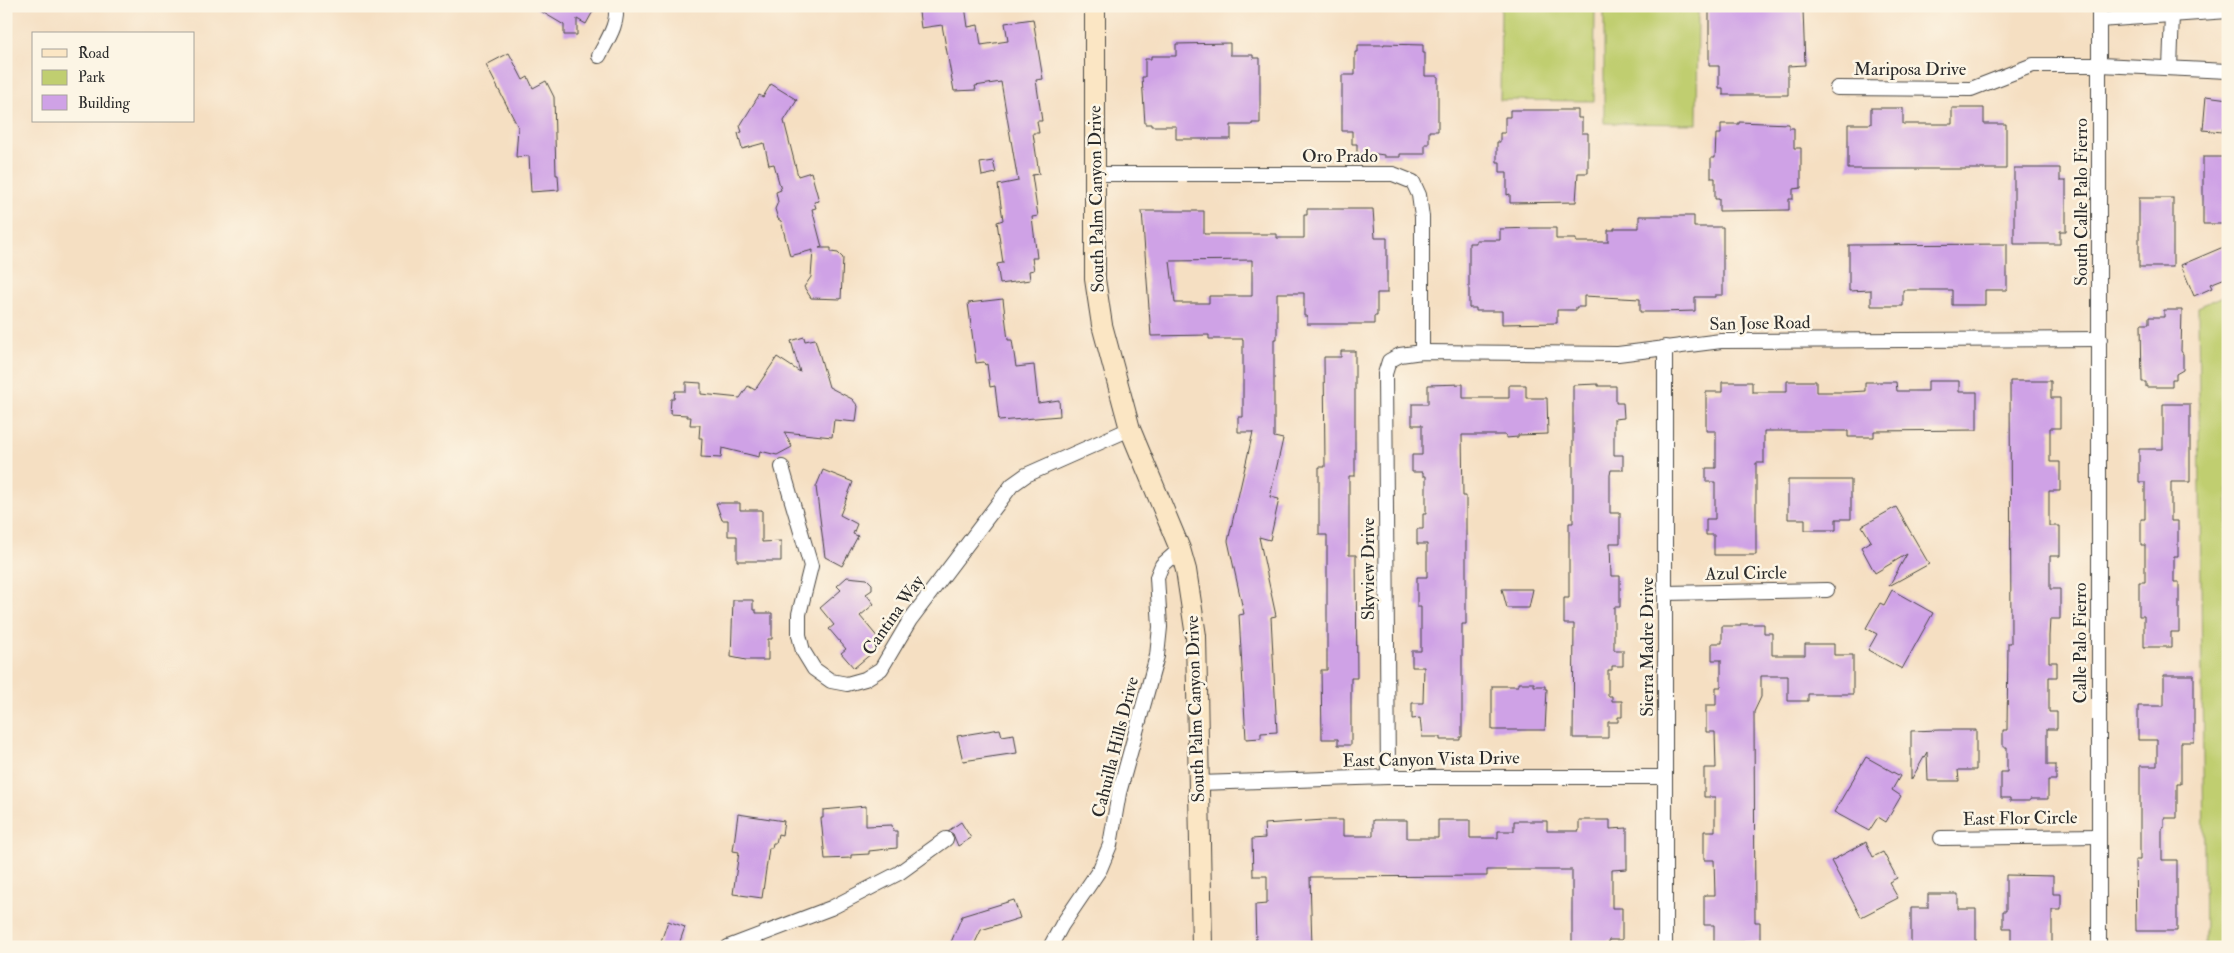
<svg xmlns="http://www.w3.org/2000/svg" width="2234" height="953" viewBox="0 0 2234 953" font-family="'IM FELL Double Pica',serif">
  <rect width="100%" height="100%" fill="#fcf5e5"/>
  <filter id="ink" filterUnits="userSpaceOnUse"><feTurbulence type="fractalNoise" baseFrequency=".02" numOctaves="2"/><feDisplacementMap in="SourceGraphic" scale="10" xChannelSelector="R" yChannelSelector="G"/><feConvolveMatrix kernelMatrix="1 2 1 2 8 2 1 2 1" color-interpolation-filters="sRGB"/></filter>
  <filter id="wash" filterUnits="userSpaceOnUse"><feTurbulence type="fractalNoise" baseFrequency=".0096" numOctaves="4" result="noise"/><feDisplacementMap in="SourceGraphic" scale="20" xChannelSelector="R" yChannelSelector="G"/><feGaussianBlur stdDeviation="1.12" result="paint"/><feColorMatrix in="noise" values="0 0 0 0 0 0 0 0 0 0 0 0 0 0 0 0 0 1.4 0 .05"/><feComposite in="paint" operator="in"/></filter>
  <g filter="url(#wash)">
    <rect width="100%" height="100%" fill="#f5dfc2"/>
    <g fill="#c0ce70" stroke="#767c4e">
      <polygon points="1604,6 1698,6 1697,124 1604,123"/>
      <polygon points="1501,7 1595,9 1594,101 1500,100"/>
      <polygon points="2228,294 2228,947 2205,947 2198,307"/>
    </g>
    <g id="blocks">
      <g fill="#cfa2e6" fill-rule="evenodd">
        <polygon points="532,6 596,6 586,24 577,19 577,35 564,35 564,25"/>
        <polygon points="953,6 965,6 968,27 978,25 981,45 1008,41 1005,23 1033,19 1043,79 1036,80 1042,121 1037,121 1039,133 1033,133 1039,174 1032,175 1038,216 1032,217 1037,258 1032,258 1034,270 1029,271 1030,280 1000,284 997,264 1003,263 997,222 1003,220 998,185 1018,181 1001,82 975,86 976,90 954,91 942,25 921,28 919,12"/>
        <polygon points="1723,6 1788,6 1788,10 1803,10 1805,65 1788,66 1788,95 1723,95 1723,88 1719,88 1719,66 1709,66 1709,10 1723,10"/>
        <polygon points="1230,43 1230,55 1253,55 1253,58 1260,58 1260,123 1252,123 1252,125 1231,125 1231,139 1176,139 1176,126 1151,126 1151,124 1145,124 1142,77 1145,77 1145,59 1151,59 1151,56 1176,56 1176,44"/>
        <polygon points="1384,44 1423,45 1423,53 1425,53 1425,76 1438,76 1438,131 1429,131 1429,144 1425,144 1425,154 1400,154 1400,157 1384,157 1384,155 1377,154 1357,154 1357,144 1352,144 1352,131 1342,131 1342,75 1355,75 1355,52 1358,52 1358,45 1384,45"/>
        <polygon points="509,53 523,80 528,77 533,88 546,81 554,97 556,175 558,175 559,190 531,192 529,156 516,157 518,127 486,65"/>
        <polygon points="771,84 797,100 784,121 798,176 811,172 819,201 814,202 816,208 812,209 822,247 819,248 831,248 831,252 838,253 843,258 841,299 811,298 804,287 811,277 813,250 790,256 781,221 778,219 775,209 778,202 776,192 781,190 774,164 769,165 764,143 742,149 738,133 742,132 740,126 759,95 763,97"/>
        <polygon points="2206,96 2228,99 2228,127 2223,127 2222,132 2203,130"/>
        <polygon points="1871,108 1903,108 1903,124 1952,124 1952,108 1984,108 1984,124 2006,124 2006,169 1848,169 1848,124 1871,124"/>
        <polygon points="1510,110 1578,110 1578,118 1582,118 1582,133 1588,133 1588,173 1578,173 1576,202 1510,203 1510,194 1507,195 1507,172 1500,172 1500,162 1497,162 1497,142 1500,142 1500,133 1505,133 1505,117 1510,117"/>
        <polygon points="1739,122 1789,124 1789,128 1794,128 1794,148 1801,148 1801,188 1793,189 1793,199 1789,199 1789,210 1719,211 1719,199 1715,199 1715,178 1711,178 1711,158 1715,158 1716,134 1721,134 1721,124 1739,124"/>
        <rect x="2203" y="157" width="25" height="67"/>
        <polygon points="993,161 996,173 982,176 980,163"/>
        <polygon points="2014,168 2060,168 2060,181 2066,181 2066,231 2060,231 2060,244 2014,244"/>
        <rect x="2139" y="198" width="34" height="69"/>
        <path d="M1307,209H1373L1375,238H1387V293H1377V316H1374V324H1307V316H1304V293H1277V339H1274V437L1283,439L1270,497L1279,499L1270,540L1259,537L1276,616L1271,617L1277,732L1261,733V738L1246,739L1239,615L1244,614L1228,541L1253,432H1238V417H1243V339H1209V335L1151,336L1142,211H1204V234H1277V238H1304V215H1307ZM1252,260V296H1209V303H1175L1170,261Z"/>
        <polygon points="1639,216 1694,216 1694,227 1723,227 1723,295 1715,295 1715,297 1695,297 1695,311 1661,312 1640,312 1640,299 1584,296 1584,307 1576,307 1576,310 1557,310 1557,323 1502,324 1502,311 1476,311 1476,308 1469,308 1469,243 1476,243 1476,240 1500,240 1500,229 1534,228 1556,228 1556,239 1576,239 1576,242 1608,242 1608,230 1614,230 1614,228 1639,228"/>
        <polygon points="2007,244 2007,290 1985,290 1985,305 1952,305 1952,290 1903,290 1903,306 1871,306 1871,290 1849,291 1849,245"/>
        <polygon points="2228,245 2228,277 2210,284 2212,288 2194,296 2181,265"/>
        <polygon points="1003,299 1008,340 1012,340 1016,367 1034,365 1038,403 1059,400 1060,416 999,421 995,386 990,387 987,364 985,365 984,362 976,363 968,303"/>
        <polygon points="2164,310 2182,310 2181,351 2183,354 2183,370 2176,374 2176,379 2172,379 2172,387 2146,387 2146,382 2142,382 2141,324 2149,324 2149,317 2164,317"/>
        <polygon points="804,337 805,341 815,339 829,387 852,399 858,406 856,422 834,420 832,437 784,432 792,447 777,455 760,451 759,457 722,448 721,458 701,457 702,438 699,438 700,425 690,425 691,417 687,417 687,415 670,414 671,399 674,399 675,391 686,391 686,382 701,383 701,394 740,398 748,386 755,390 777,357 800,372 791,341"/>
        <polygon points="1341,351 1355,351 1355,476 1349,476 1349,555 1356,555 1357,678 1351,678 1351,745 1338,745 1338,739 1322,739 1321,670 1327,670 1327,535 1319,535 1319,467 1325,467 1324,357 1341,357"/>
        <polygon points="1787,381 1816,381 1816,392 1848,392 1865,391 1865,382 1896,382 1897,391 1928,391 1928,381 1959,381 1959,392 1977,392 1977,430 1874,431 1874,437 1848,437 1848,431 1764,431 1764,463 1756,463 1756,555 1714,555 1714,535 1706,535 1706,519 1715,519 1715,482 1706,482 1706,468 1716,468 1716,431 1706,431 1706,392 1722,392 1722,382 1752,382 1752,392 1787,392"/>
        <polygon points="2010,381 2051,381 2051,398 2060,398 2060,428 2050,428 2050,462 2060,462 2060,491 2049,491 2049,526 2060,526 2060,556 2050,556 2050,589 2060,589 2060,619 2050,619 2049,636 2049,662 2057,662 2057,677 2049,677 2049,712 2057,712 2057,729 2047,729 2047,765 2056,765 2056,780 2048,780 2048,799 2030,799 2030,801 2010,801 2010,798 2001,798 2001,772 2007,772 2007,747 2003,747 2003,730 2007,730 2008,643 2011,643"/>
        <polygon points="1463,384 1463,398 1509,398 1509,385 1526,385 1526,398 1547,398 1548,434 1518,435 1518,437 1506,438 1506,435 1462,435 1463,496 1466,496 1466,624 1462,624 1462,737 1460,737 1460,740 1440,740 1440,737 1422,737 1420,718 1412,719 1412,703 1423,703 1424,667 1412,667 1412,651 1421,651 1421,607 1417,607 1417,577 1427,577 1427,544 1417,544 1417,529 1423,529 1423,514 1426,514 1426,476 1423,476 1423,472 1412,472 1412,455 1422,455 1422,425 1412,425 1412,404 1428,404 1428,385"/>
        <polygon points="1598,384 1598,386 1616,386 1616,403 1623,403 1624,418 1614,419 1614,455 1623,455 1623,470 1611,470 1610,475 1610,513 1620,513 1620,543 1610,543 1611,576 1620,576 1620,607 1614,607 1614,650 1623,650 1623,666 1612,666 1612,670 1608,670 1608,696 1612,696 1612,701 1622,701 1622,717 1618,717 1618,722 1608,722 1608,738 1573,738 1574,624 1564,624 1564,598 1569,598 1569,523 1573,523 1573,385"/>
        <polygon points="2163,404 2190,404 2190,482 2171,482 2171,521 2178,521 2178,556 2174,556 2174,582 2179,582 2179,632 2171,632 2171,647 2144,647 2144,616 2139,616 2139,582 2145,582 2145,545 2141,545 2141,519 2145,519 2145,482 2139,482 2139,449 2163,449"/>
        <polygon points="823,470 853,482 840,515 857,524 853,534 858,536 842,566 825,557 816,487"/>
        <polygon points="1788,480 1851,480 1851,519 1836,519 1836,530 1805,530 1805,519 1788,519"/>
        <polygon points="716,503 740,503 740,510 762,510 762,542 781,541 781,561 737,561 737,536 728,536 728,520 722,520"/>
        <polygon points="1896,507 1929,564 1889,586 1907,554 1875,573 1861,547 1871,541 1862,526"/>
        <polygon points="847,577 867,579 872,584 872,590 866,594 874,604 860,616 879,639 878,648 854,668 841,653 846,649 829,629 834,625 820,608 841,590 837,586"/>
        <polygon points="1502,589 1533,589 1529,608 1507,608"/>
        <polygon points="1892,590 1933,613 1902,669 1868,650 1877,634 1866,628 1880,603 1884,605"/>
        <polygon points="733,600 753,600 753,610 756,610 756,613 772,613 772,639 768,639 768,660 746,660 731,657"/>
        <polygon points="1740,624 1764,624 1764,633 1772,633 1772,655 1805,655 1805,644 1834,644 1834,655 1853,655 1853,694 1808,694 1808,701 1788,701 1788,676 1761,676 1761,697 1754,712 1755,922 1760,922 1760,942 1714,942 1714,925 1704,925 1704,895 1715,895 1714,860 1704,860 1704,831 1715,831 1715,797 1704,797 1704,768 1716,768 1715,732 1706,732 1706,705 1716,705 1716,687 1721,687 1721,660 1712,660 1712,643 1722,643 1722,626 1740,626"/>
        <polygon points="2164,675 2194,675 2194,742 2181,742 2181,784 2177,784 2177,818 2164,818 2164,828 2162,828 2162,860 2177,860 2177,931 2136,931 2135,860 2140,860 2140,766 2157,766 2157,740 2138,740 2138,706 2164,706"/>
        <polygon points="1518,683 1534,683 1534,686 1545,686 1545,689 1547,689 1545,730 1492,730 1492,686 1518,686"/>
        <polygon points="1000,729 1002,736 1014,734 1017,753 963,761 957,736"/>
        <polygon points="1940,730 1976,730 1976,770 1958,770 1959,781 1928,781 1927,752 1911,780 1911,731"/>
        <polygon points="1866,757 1900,776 1892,790 1901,796 1886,822 1878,817 1869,831 1834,812"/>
        <polygon points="866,806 866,826 892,825 893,831 897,831 897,848 869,851 869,854 851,855 851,858 825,859 821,818 823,818 823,810"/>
        <polygon points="738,814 784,821 782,835 778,834 776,843 773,843 772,848 769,848 762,898 733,894 739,852 733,851"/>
        <polygon points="1324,820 1343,820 1343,836 1373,836 1373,820 1407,820 1407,838 1438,838 1438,820 1470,820 1470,838 1498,838 1498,831 1514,831 1514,821 1547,821 1547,831 1579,831 1579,820 1610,820 1610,829 1627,828 1627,869 1612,870 1612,908 1622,908 1622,940 1609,940 1607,947 1572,947 1572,870 1487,870 1487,876 1310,877 1312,947 1268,947 1268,942 1256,942 1255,905 1267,904 1267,876 1253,876 1252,839 1265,838 1264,824"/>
        <polygon points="961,822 971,838 958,846 953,834 948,831"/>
        <polygon points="1866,842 1873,857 1883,852 1897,878 1889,882 1898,898 1861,917 1831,861"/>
        <polygon points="2006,875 2053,876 2053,894 2061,894 2061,910 2052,910 2052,947 2013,947 2011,945 2011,928 2003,928 2003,911 2006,911"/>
        <polygon points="1928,894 1958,894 1958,909 1976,909 1976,947 1911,947 1911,908 1928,908"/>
        <polygon points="1014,900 1020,918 981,930 973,947 949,947 962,916"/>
        <polygon points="668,921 685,927 678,947 659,947"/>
      </g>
    </g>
  </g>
  <g filter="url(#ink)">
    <use href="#blocks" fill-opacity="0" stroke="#494642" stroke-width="1"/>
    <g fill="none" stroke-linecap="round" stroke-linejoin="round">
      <g stroke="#494642" stroke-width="16">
        <g id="street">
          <polyline points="2099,6 2099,947"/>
          <polyline points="2099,20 2228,11"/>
          <path d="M599,56C606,42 620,22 615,6"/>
          <polyline points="2170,68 2172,14"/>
          <polyline points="1837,88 1971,89 2033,65 2100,65 2228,71"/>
          <polyline points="1094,174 1393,174 1413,182 1419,195 1422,217 1422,352"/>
          <polyline points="1665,347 1665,947"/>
          <polyline points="782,467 811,566 799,614 799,635 803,651 814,669 831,681 847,684 865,679 881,669 910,620 1012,485 1026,475 1130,429"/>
          <polyline points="1665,593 1827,590"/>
          <polyline points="1388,777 1385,374 1389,361 1400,355 1422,352 1618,354 1721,341 2100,339"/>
          <polyline points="1198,783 1388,777 1665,777"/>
          <polyline points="1941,838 2099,836"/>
          <polyline points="728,947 831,908 899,873 946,839"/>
          <polyline points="1050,947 1062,925 1100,869 1110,845 1119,793 1157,656 1160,627 1157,577 1162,565 1180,549"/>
        </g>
      </g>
      <g stroke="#494642" stroke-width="22">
        <polyline id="secondary" points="1095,6 1095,279 1102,325 1130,429 1180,549 1186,570 1196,636 1202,947"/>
      </g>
      <use href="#street" stroke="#fff" stroke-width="14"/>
      <use href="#secondary" stroke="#fbe6c4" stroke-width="20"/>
    </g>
  </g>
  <g text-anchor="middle" stroke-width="5" stroke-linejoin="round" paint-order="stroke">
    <g font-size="18" fill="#2b2b2b" stroke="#fcf5e5">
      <text x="1910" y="75">Mariposa Drive</text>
      <text x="1340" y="162">Oro Prado</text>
      <text transform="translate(1096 199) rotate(-91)" y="6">South Palm Canyon Drive</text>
      <text transform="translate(2081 202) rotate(-90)" y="6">South Calle Palo Fierro</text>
      <text transform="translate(1760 323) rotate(-1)" y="6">San Jose Road</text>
      <text transform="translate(1368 569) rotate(-90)" y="6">Skyview Drive</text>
      <text transform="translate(1746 573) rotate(-1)" y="6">Azul Circle</text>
      <text transform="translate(893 615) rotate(-55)" y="6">Cantina Way</text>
      <text transform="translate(2080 643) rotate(-90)" y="6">Calle Palo Fierro</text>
      <text transform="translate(1647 647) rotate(-90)" y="6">Sierra Madre Drive</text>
      <text transform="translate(1195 709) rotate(-92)" y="6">South Palm Canyon Drive</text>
      <text transform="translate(1115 747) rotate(-76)" y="6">Cahuilla Hills Drive</text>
      <text transform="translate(1431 759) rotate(-1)" y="6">East Canyon Vista Drive</text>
      <text transform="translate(2020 818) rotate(-1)" y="6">East Flor Circle</text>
    </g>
  </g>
  <rect width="2234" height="953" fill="none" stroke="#fcf5e5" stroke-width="25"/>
  <rect x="32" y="32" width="162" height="90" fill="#fcf5e5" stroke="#a8a49b"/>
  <rect x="42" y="49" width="25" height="8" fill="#fbe6c4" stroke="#a8a49b"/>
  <text x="78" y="58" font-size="15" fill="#2b2b2b">Road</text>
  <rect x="42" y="70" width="25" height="15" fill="#c0ce70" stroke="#a8a49b"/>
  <text x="78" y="82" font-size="15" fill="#2b2b2b">Park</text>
  <rect x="42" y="95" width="25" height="15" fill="#cfa2e6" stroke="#a8a49b"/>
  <text x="78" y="108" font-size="15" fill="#2b2b2b">Building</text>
</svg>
